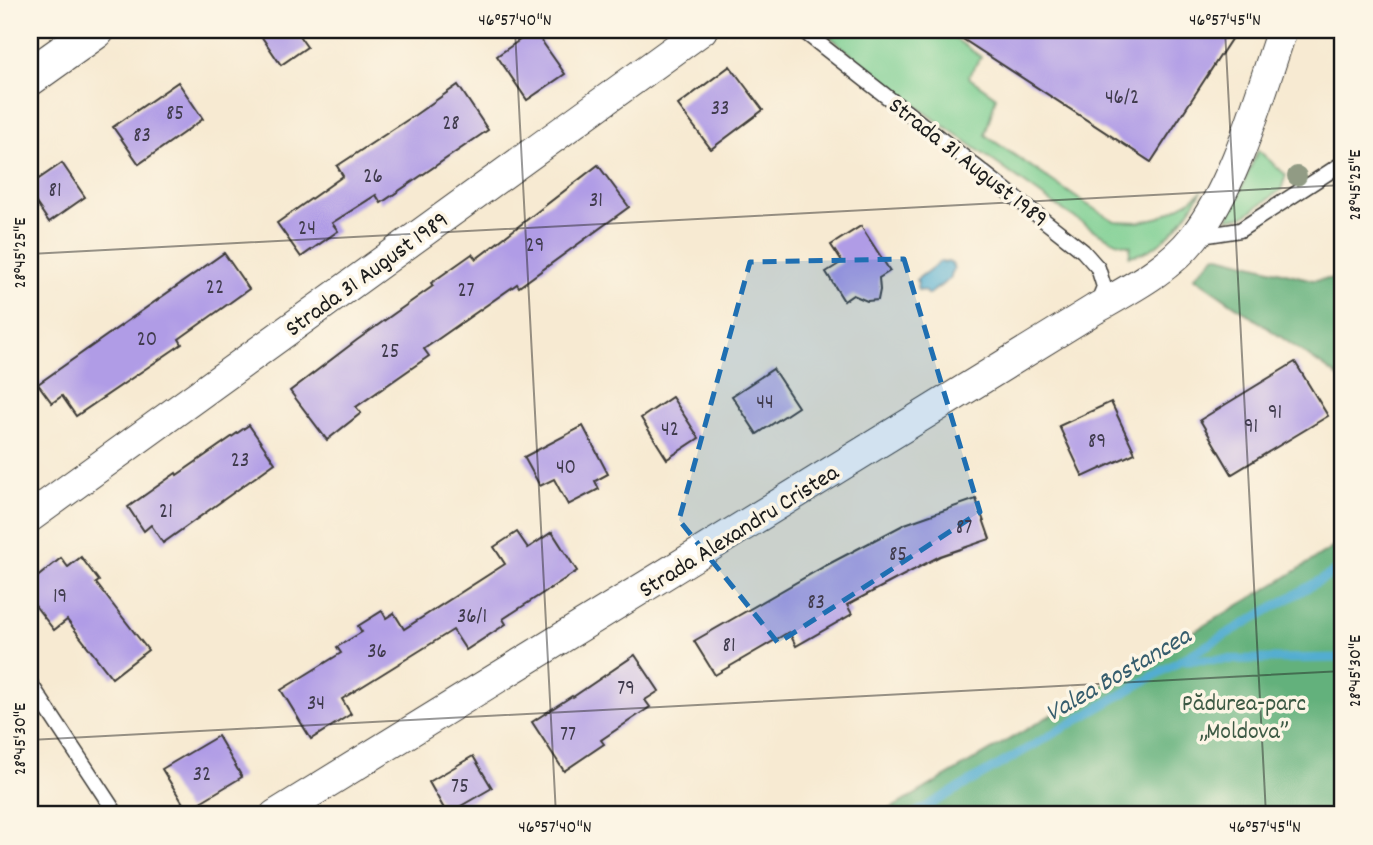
<svg xmlns="http://www.w3.org/2000/svg" width="1373" height="845" viewBox="0 0 1373 845" font-family="Dekko,sans-serif">
  <rect width="100%" height="100%" fill="#fcf5e5"/>
  <filter id="ink" filterUnits="userSpaceOnUse"><feTurbulence type="fractalNoise" baseFrequency=".0143" numOctaves="2"/><feDisplacementMap in="SourceGraphic" scale="14" xChannelSelector="R" yChannelSelector="G"/><feConvolveMatrix kernelMatrix="1 2 1 2 8 2 1 2 1" color-interpolation-filters="sRGB"/></filter>
  <filter id="wash" filterUnits="userSpaceOnUse"><feTurbulence type="fractalNoise" baseFrequency=".00686" numOctaves="4" result="noise"/><feDisplacementMap in="SourceGraphic" scale="28" xChannelSelector="R" yChannelSelector="G"/><feGaussianBlur stdDeviation="1.57" result="paint"/><feColorMatrix in="noise" values="0 0 0 0 0 0 0 0 0 0 0 0 0 0 0 0 0 1.4 0 .05"/><feComposite in="paint" operator="in"/></filter>
  <g filter="url(#wash)">
    <rect width="100%" height="100%" fill="#f7ead2"/>
    <g fill="#7ace91" stroke="#4b7556" stroke-width="2">
      <path d="M822,30H943L981,57L968,77L996,97L985,135L1083,202L1115,221L1139,222L1160,217L1188,202L1202,191C1187,214 1171,240 1145,252C1140,254 1134,255 1129,256L1131,246L1116,242L1095,231L1052,203L894,90Z"/>
      <polygon points="1258,150 1286,175 1281,190 1244,216 1228,219"/>
    </g>
    <g fill="#63b17b" stroke="#40664c" stroke-width="2">
      <polygon points="1216,255 1313,280 1343,278 1343,380 1194,277"/>
      <polygon points="1343,541 1343,815 880,815 1280,581"/>
    </g>
    <polygon fill="#53add0" stroke="#386476" stroke-width="2" points="941,261 943,263 948,262 952,264 954,269 951,275 951,278 928,295 924,291 918,290 917,287 918,283 916,280"/>
    <g fill="none" stroke-linecap="round" stroke-linejoin="round">
      <g stroke="#53add0" stroke-width="9">
        <polyline points="1184,660 1343,658"/>
        <polyline points="912,815 1343,567"/>
      </g>
    </g>
    <g id="blocks">
      <g fill="#b09ce6">
        <polygon points="257,30 295,30 307,47 281,65"/>
        <polygon points="534,30 565,74 527,100 497,56"/>
        <polygon points="949,30 1237,30 1151,162"/>
        <polygon points="730,66 763,110 711,149 678,105"/>
        <polygon points="178,82 203,119 139,164 113,127"/>
        <polygon points="458,85 488,130 381,203 376,195 332,223 338,231 301,257 277,223 343,176 337,166 415,115"/>
        <polygon points="62,163 85,197 49,222 30,194 30,185"/>
        <polygon points="598,165 629,207 519,287 517,284 424,349 429,356 356,407 361,413 327,440 290,391 357,340 433,286 431,283 472,254 476,259"/>
        <polygon points="861,226 890,271 879,278 880,290 878,300 867,301 853,295 844,301 826,272 842,262 831,245"/>
        <polygon points="224,253 249,289 179,339 182,344 76,416 62,396 52,403 38,384"/>
        <polygon points="1295,362 1328,416 1232,474 1200,420"/>
        <polygon points="773,369 798,407 757,434 732,396"/>
        <polygon points="672,397 699,438 667,459 641,418"/>
        <polygon points="1111,402 1135,453 1083,477 1059,426"/>
        <polygon points="249,425 275,463 163,543 151,525 144,531 128,507 176,473 177,475"/>
        <polygon points="583,426 608,474 595,481 599,489 568,505 554,479 540,486 524,457"/>
        <polygon points="976,499 990,539 940,556 847,605 852,614 796,646 789,632 715,675 694,641 825,566 905,524"/>
        <polygon points="517,532 528,548 552,532 577,571 503,619 506,624 466,650 453,630 342,699 351,714 311,739 281,690 341,653 337,647 362,632 358,626 382,611 386,618 394,613 404,629 505,564 494,547"/>
        <polygon points="81,557 99,581 96,583 148,650 112,678 67,620 54,630 30,599 30,583 61,558 68,567"/>
        <polygon points="635,655 659,691 645,700 650,707 601,740 604,744 564,771 532,722 572,696 573,697"/>
        <polygon points="218,736 242,777 187,810 162,769"/>
        <polygon points="473,756 492,788 447,814 429,782"/>
      </g>
    </g>
  </g>
  <g filter="url(#ink)">
    <use href="#blocks" fill-opacity="0" stroke="#3d3b37" stroke-width="2"/>
    <g fill="none" stroke-linecap="round" stroke-linejoin="round">
      <g stroke="#3d3b37" stroke-width="17">
        <g id="service">
          <polyline points="802,30 1083,251 1098,268 1104,287 1097,304"/>
          <polyline points="1195,237 1240,230 1343,163"/>
          <polyline points="30,683 117,815"/>
        </g>
      </g>
      <g stroke="#3d3b37" stroke-width="32">
        <g id="minor">
          <polyline points="30,517 702,30"/>
          <path d="M275,815L1095,309C1130,289 1169,269 1194,237C1236,184 1260,93 1282,30"/>
        </g>
      </g>
      <g stroke="#3d3b37" stroke-width="39">
        <polyline id="tertiary" points="30,77 96,30"/>
      </g>
      <use href="#service" stroke="#fff" stroke-width="14"/>
      <use href="#minor" stroke="#fff" stroke-width="30"/>
      <use href="#tertiary" stroke="#fff" stroke-width="37"/>
    </g>
    <circle fill="#919b84" cx="1297" cy="176" r="10"/>
  </g>
  <path fill="#1f6fb2" fill-opacity="0.2" stroke="#1f6fb2" stroke-width="5" stroke-dasharray="14 9" stroke-linejoin="round" d="M904,259L980,512L778,643L679,520L750,262Z"/>
  <path fill="none" stroke="#1c1c1c" stroke-width="2" stroke-opacity="0.45" d="M515,30L556,815M1225,30L1266,815M30,254L1343,185M30,740L1343,671"/>
  <g text-anchor="middle" stroke-width="7" stroke-linejoin="round" paint-order="stroke">
    <g font-size="21" fill="#413c4e">
      <text x="1122" y="103">46/2</text>
      <text x="720" y="114">33</text>
      <text x="175" y="119">85</text>
      <text x="451" y="129">28</text>
      <text x="142" y="141">83</text>
      <text x="373" y="182">26</text>
      <text x="55" y="196">81</text>
      <text x="596" y="206">31</text>
      <text x="307" y="234">24</text>
      <text x="535" y="251">29</text>
      <text x="215" y="293">22</text>
      <text x="466" y="296">27</text>
      <text x="147" y="345">20</text>
      <text x="390" y="357">25</text>
      <text x="765" y="408">44</text>
      <text x="1275" y="418">91</text>
      <text x="1251" y="432">91</text>
      <text x="670" y="435">42</text>
      <text x="1097" y="447">89</text>
      <text x="240" y="466">23</text>
      <text x="566" y="473">40</text>
      <text x="166" y="517">21</text>
      <text x="964" y="533">87</text>
      <text x="898" y="560">85</text>
      <text x="60" y="602">19</text>
      <text x="816" y="608">83</text>
      <text x="472" y="622">36/1</text>
      <text x="729" y="651">81</text>
      <text x="377" y="657">36</text>
      <text x="626" y="694">79</text>
      <text x="316" y="709">34</text>
      <text x="568" y="740">77</text>
      <text x="202" y="780">32</text>
      <text x="460" y="792">75</text>
    </g>
    <g font-size="24" fill="#1c1c1c" stroke="#fcf5e5">
      <text transform="translate(969 161) rotate(38)" y="8">Strada 31 August 1989</text>
      <text transform="translate(366 273) rotate(-36)" y="8">Strada 31 August 1989</text>
      <text transform="translate(738 530) rotate(-32)" y="8">Strada Alexandru Cristea</text>
    </g>
    <g font-size="24" fill="#3d5a45" stroke="#fcf5e5">
      <text x="1244" y="710">Pădurea-parc<tspan x="1244" dy="28">„Moldova”</tspan></text>
    </g>
    <g font-size="26" font-style="italic" fill="#355d6d" stroke="#fcf5e5">
      <text transform="translate(1117 673) rotate(-30)" y="9">Valea Bostancea</text>
    </g>
  </g>
  <rect width="1373" height="845" fill="none" stroke="#fcf5e5" stroke-width="77"/>
  <rect x="38" y="38" width="1296" height="768" fill="none" stroke="#1c1c1c" stroke-width="2.5"/>
  <g font-size="18" text-anchor="middle" fill="#1c1c1c">
    <text x="515" y="25">46°57'40"N</text>
    <text x="1225" y="25">46°57'45"N</text>
    <text transform="translate(1354 185) rotate(-90)" y="6">28°45'25"E</text>
    <text transform="translate(19 253) rotate(-90)" y="6">28°45'25"E</text>
    <text transform="translate(1354 671) rotate(-90)" y="6">28°45'30"E</text>
    <text transform="translate(19 739) rotate(-90)" y="6">28°45'30"E</text>
    <text x="555" y="832">46°57'40"N</text>
    <text x="1265" y="832">46°57'45"N</text>
  </g>
</svg>
